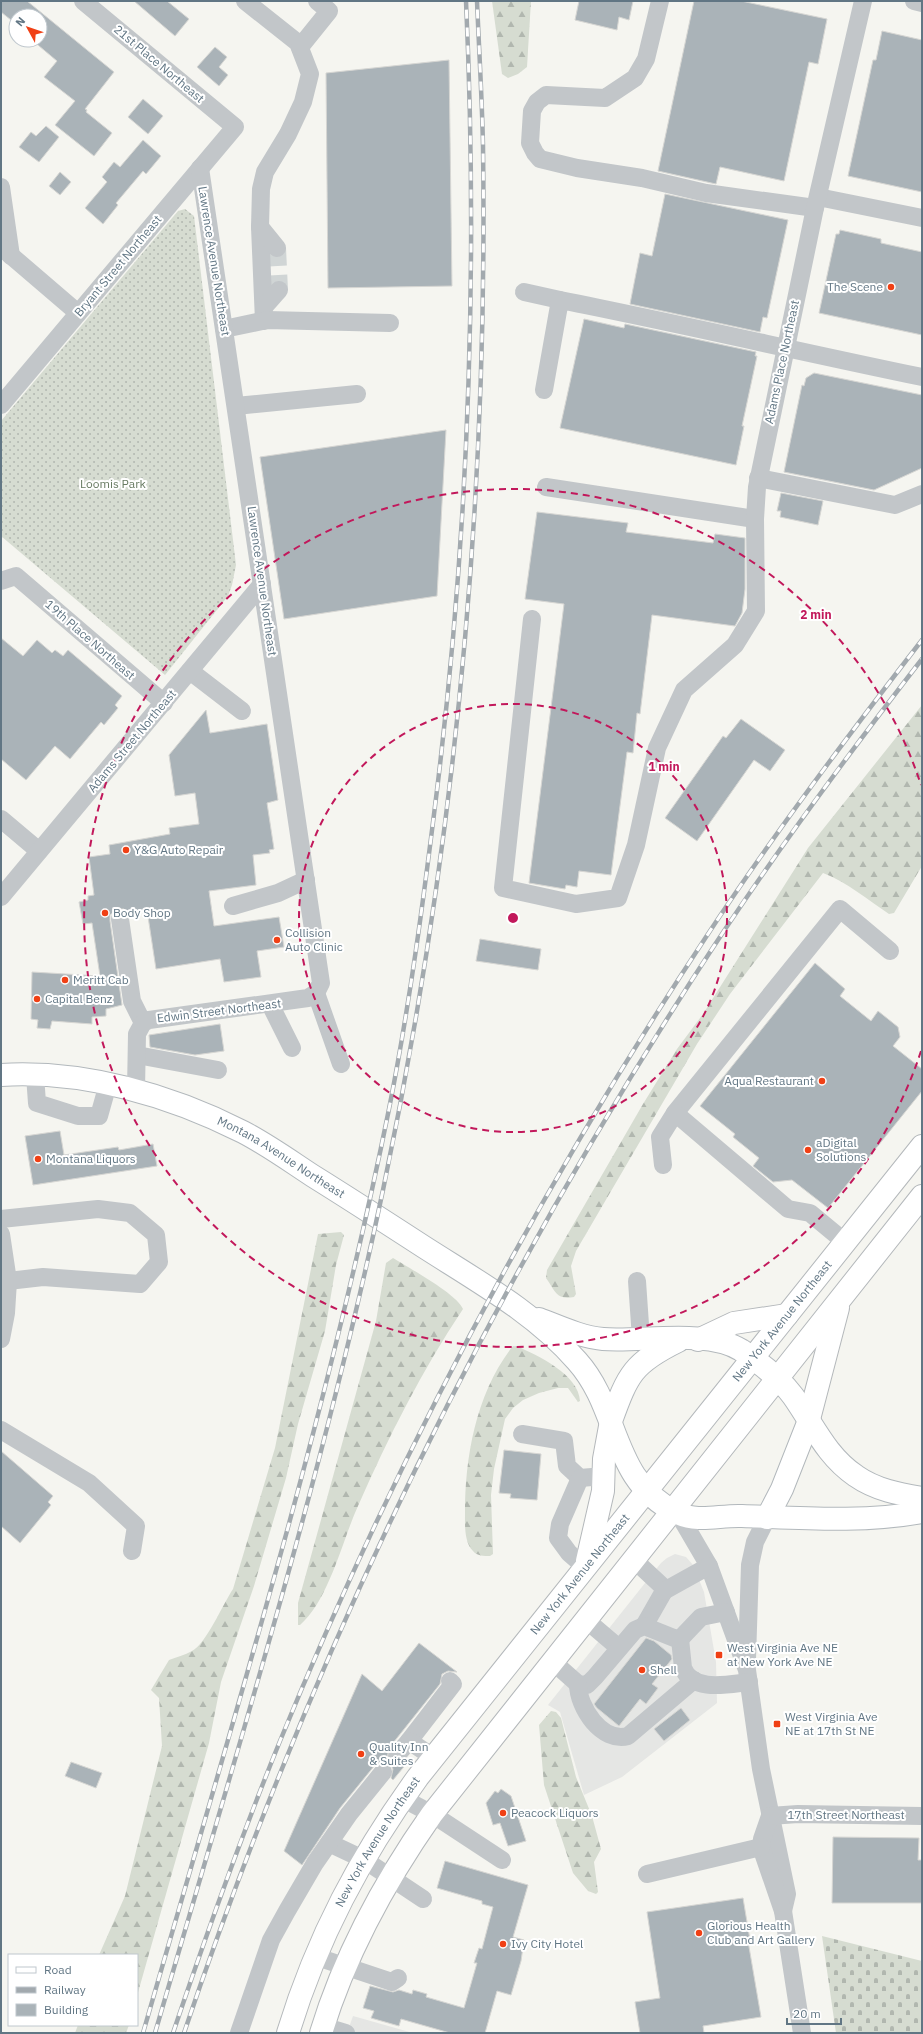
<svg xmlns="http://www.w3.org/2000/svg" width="923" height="2034" viewBox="0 0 923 2034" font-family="'IBM Plex Sans',sans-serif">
  <defs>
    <pattern id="grass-dots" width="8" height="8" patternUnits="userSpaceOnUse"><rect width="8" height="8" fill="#d6dcd1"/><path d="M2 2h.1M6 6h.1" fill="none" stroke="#b1b7af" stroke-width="1.8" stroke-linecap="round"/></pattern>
    <pattern id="forest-firs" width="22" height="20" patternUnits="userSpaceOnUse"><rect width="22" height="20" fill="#d6dcd1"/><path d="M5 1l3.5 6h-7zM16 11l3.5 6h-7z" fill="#b1b7af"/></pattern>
    <pattern id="cemetery-stones" width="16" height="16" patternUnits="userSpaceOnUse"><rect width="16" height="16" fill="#d6dcd1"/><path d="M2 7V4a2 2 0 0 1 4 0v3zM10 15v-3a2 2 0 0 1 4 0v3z" fill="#b1b7af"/></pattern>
  </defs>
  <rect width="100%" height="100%" fill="#f5f5f0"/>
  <g fill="#e5e6e4">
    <polygon points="675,1554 686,1557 693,1565 704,1592 716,1662 717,1703 622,1777 584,1795 560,1712 548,1705 661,1563 667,1558"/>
    <polygon points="353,2016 413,2033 347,2033"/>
  </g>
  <polygon fill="url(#grass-dots)" points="185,209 194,216 236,565 232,585 228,596 165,675 1,536 1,421 178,211"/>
  <g fill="url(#forest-firs)">
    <polygon points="492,1 531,1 527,67 518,74 508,78 502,74"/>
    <path d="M922,705V866L894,913L889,914C868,900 847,882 823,873L730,994L697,1044L576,1251L571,1266L576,1294L574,1297C556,1300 556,1292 546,1278L547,1270L643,1104L677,1049L703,1014L808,848Z"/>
    <path d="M341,1232L344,1235L336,1265L325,1331L298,1424L286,1478L254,1586L221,1682L209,1743L137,1996V1955H99L125,1896L162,1746L159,1698L151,1690L169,1660C176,1657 185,1655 192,1651C206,1644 223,1604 233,1589L275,1448L318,1234Z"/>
    <path d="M393,1258C409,1268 457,1294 463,1309C422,1370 388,1438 358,1506C342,1541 329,1600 300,1625H298V1603L376,1321L386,1263Z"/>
    <path d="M516,1346C538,1355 579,1375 580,1401L578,1402L568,1388H558L539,1393L523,1400L513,1408L505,1419L494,1469L491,1495L493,1554L490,1556C484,1556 477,1556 473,1551C464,1542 465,1525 465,1513C465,1456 476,1394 512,1347Z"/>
    <polygon points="551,1711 556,1712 561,1718 576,1777 592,1816 601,1849 594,1862 598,1892 596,1894 588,1891 573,1873 544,1785 539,1725"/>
    <polygon points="78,2025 129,2025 126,2033 75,2033"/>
  </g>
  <polygon fill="url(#cemetery-stones)" points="822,1936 922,1961 922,2033 836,2033"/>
  <g fill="#aab3b8" stroke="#d6d6d3">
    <polygon points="1,1 27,1 114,72 85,109 87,110 86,112 112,133 94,156 55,125 75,101 44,77 57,61 32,40 40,40 40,16 16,16 16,19 14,17 11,20 1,12"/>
    <polygon points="134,1 167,1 189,19 175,36"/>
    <polygon points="579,1 633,1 629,20 619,17 617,30 575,20"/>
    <polygon points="694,1 741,1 827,19 818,64 809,62 784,181 720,167 716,184 658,171"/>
    <polygon points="882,31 922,40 922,192 848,176 873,60 876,60"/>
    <polygon points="215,47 227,57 219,67 228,75 219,86 197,67"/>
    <polygon points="449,60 452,286 328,288 326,73"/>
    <polygon points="143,99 163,116 148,134 128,117"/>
    <polygon points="46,126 59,137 39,162 19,147 31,132 36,136"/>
    <polygon points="143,140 161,156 146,174 143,171 116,203 118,205 103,224 85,208 107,182 102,177 114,162 120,167"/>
    <polygon points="60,172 71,182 60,195 49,186"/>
    <polygon points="665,194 788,220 767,318 763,317 760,332 630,304 640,253 652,256"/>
    <polygon points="840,230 881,239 881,243 922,252 922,335 819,313 836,234 839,234"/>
    <polygon points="584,319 624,328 625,324 756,352 755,356 757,356 742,426 744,426 736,465 560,428"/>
    <polygon points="814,373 922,395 922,468 874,490 784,472 802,385 804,386 806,378"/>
    <polygon points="446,430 437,596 284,619 260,457"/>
    <polygon points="781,493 823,501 818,525 780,517 781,511 777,511"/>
    <polygon points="537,512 628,523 626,532 713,543 715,534 745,538 745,589 742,613 735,626 652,615 640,714 637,713 633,753 627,752 611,875 579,871 577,887 566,885 565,889 529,883 564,604 525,599"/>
    <polygon points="1,638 23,656 37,640 52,653 55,650 63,656 68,650 122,696 115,705 118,708 104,725 101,722 70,759 55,746 26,780 1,759"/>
    <polygon points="206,710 210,733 267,724 278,800 267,803 274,849 269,850 270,853 253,855 256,885 209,891 214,926 279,917 284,947 257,951 261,977 224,982 220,959 156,969 147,910 128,913 124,909 118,909 110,915 110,921 122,1005 106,1009 106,1016 92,1017 92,1024 52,1021 50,1029 37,1028 38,1020 31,1019 32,972 100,976 92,923 83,924 79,902 88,900 88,896 94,895 89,857 110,854 109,845 170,834 169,828 199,824 195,793 175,796 169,755"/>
    <polygon points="741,719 785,750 770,771 754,760 697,841 665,818 723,736 726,738"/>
    <polygon points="480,939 541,949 538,970 476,961"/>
    <polygon points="815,963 845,989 840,996 871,1021 878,1011 898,1027 900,1037 893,1046 922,1069 922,1091 828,1208 792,1180 773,1182 753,1166 759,1158 733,1137 735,1134 700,1106"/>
    <polygon points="220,1024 224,1051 195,1055 150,1047 149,1035"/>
    <polygon points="60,1131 64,1155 118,1147 119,1150 153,1144 157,1166 33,1185 25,1136"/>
    <polygon points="504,1450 541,1454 537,1500 510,1498 511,1494 499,1493"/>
    <polygon points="1,1451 53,1496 48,1502 51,1505 20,1543 1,1526"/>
    <polygon points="646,1638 654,1641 671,1655 672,1659 652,1684 658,1688 646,1704 640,1699 619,1726 597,1708 594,1704"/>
    <polygon points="419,1643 457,1672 448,1671 442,1674 440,1684 389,1748 387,1758 390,1763 395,1765 407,1763 393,1780 391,1778 393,1769 390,1764 384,1762 375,1765 340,1808 302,1865 284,1851 362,1674 382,1691"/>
    <polygon points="681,1708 690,1720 664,1741 654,1729"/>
    <polygon points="71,1762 102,1773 96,1788 65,1776"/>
    <polygon points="501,1789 511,1796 526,1841 508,1846 500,1823 493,1825 486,1803 495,1791 498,1793"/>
    <polygon points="833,1837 919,1838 918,1860 922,1860 922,1903 832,1903"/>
    <polygon points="445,1861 528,1885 513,1937 524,1940 521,1961 511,1995 497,1991 485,2033 450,2033 401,2019 399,2026 371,2018 374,2011 363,2008 370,1986 393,1992 399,1990 412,1994 413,1990 427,1994 426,1997 464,2008 477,1963 474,1963 479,1948 482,1949 493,1907 482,1904 482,1901 437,1888"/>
    <polygon points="743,1898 750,1940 748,1941 761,2017 703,2026 704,2033 640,2033 635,2002 660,1998 647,1912"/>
  </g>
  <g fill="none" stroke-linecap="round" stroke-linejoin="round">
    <polyline stroke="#d0d5d5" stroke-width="18" stroke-dasharray="18 9" stroke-linecap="butt" points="277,248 279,290"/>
    <g stroke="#b2b8bc" stroke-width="24">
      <g id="major">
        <path id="s1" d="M1,1075C84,1070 170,1095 243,1132C268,1145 290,1161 313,1176C350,1199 387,1223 424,1247C477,1281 535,1313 577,1361C621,1410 610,1480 677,1513C699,1523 719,1515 742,1516C801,1518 863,1523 922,1512"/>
        <path d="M539,1319C560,1327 581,1337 603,1339C642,1342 707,1329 741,1350C759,1362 780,1379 793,1396C813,1424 826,1456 856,1476C876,1490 899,1494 922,1498"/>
        <path d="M611,1421C628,1374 633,1363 678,1341"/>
        <polyline points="767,1518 782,1489 808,1423"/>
      </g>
    </g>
    <g stroke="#b4b8bb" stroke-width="24">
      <g id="highway">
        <polyline points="698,1340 734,1323 787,1315"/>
        <polyline points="808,1423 838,1308"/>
        <polyline points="587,1561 603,1491 604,1459 611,1421"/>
        <path id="s2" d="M288,2033C317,1938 360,1857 418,1777L922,1146"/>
        <path d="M321,2033C345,1954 385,1881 432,1814L922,1196"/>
      </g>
    </g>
    <g stroke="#c2c6c9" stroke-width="18">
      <polyline points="245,1 298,43 310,74 303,102 288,134 265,172 261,189 260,227 264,321"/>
      <polyline points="660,1 646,59 635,78 605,98 546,95 537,102 532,111 530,143 535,153 540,159 577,168 642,178 706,193 815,208"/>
      <polyline points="914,1 922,3"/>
      <polyline points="300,47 329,11 317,1"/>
      <polyline points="1,187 11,256"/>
      <polyline points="818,197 922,218"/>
      <polyline points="260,227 277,248"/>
      <polyline points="1,247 78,313"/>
      <polyline points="524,292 560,300"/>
      <polyline points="264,307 279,290"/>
      <polyline points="224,329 267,320 390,323"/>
      <path d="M544,390L560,300C681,324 801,352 922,377"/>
      <polyline points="1,405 235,127 83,1"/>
      <polyline points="236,406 357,394"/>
      <polyline points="758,478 895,505 922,494"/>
      <polyline points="546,487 755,519"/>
      <polyline points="1,581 16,576 164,703"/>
      <polyline points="532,619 503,888 576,904 618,898 636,845 657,748 684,690 735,645 756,611 755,519 757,487 815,208 863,1"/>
      <polyline points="190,671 242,711"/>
      <polyline points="1,819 39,851"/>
      <polyline points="1,897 262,584"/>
      <polyline points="233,906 278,893 306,880"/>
      <polyline points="120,919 132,1001 143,1023"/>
      <polyline points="316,993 341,1064"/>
      <polyline points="270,1004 292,1048"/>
      <polyline points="137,1055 218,1070"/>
      <polyline points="35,1075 37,1103 78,1116 99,1116 108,1084"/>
      <polyline points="136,1090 137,1034 143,1023 149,1020 308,998 316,993 321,983 200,168"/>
      <polyline points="675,1113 840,909 890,951"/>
      <polyline points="663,1165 660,1137 675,1113 788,1209 810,1213 845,1242"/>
      <polyline points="1,1219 98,1209 130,1213 156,1235 159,1262 140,1284 43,1277 8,1281"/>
      <polyline points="1,1234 8,1281 6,1313 1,1339"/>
      <polyline points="637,1281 641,1339"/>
      <polyline points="1,1430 89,1483 136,1526 132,1551"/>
      <polyline points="522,1434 564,1441 567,1466 580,1478 604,1476"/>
      <polyline points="580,1478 560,1524 558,1538 569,1553 585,1567"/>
      <polyline points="678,1513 709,1566 747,1670 761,1769 787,1894 783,1911"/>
      <polyline points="633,1559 662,1586 664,1591 644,1626"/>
      <polyline points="664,1591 709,1566"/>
      <polyline points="585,1619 619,1648"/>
      <path d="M680,1639L683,1668C693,1693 729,1684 749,1682"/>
      <polyline points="747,1659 750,1565 755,1542 767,1518"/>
      <polyline points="552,1661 578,1684 587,1685 595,1677 635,1630 644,1626 674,1638 680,1639 701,1617 726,1612"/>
      <path d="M578,1684C578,1708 602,1743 628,1736L694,1680"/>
      <polyline points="409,1741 453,1684 450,1681"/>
      <polyline points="397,1755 409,1741 433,1757"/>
      <polyline points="402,1798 432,1814 502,1860"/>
      <polyline points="770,1816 762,1839 761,1847 783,1911 802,2033"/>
      <polyline points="770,1816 798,1814 922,1816"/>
      <polyline points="329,1843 363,1859 423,1899"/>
      <polyline points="647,1874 761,1847"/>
      <polyline points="314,1956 392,1982 398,1978"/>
      <polyline points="323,2026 346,2033"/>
      <polyline points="239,2033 271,1940 287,1911 315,1863 349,1814 383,1772"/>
    </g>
    <use href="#major" stroke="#fff" stroke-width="22"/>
    <use href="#highway" stroke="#fff" stroke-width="22"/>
    <g stroke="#a2a9ae" stroke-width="4.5">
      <g id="rail">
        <path d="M143,2033C231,1727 326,1421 389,1109C410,1003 424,896 437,790C469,528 478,264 466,1"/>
        <path d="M155,2033C236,1754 323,1475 383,1190C455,848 488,496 483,146C482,98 479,49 477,1"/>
        <path d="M173,2033C206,1935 241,1837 280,1741C395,1460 539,1190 706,937C773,835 847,737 922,640"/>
        <path d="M184,2033C313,1650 492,1284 714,946C779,847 850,752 922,659"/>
      </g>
    </g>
    <use href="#rail" stroke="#fff" stroke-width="3" stroke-dasharray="9" stroke-linecap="butt"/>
  </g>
  <g fill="none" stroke="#c2185b" stroke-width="2" stroke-dasharray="7 5">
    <circle cx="513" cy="918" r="214"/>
    <path d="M921 1051A429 429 0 1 1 921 785"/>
  </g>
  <g fill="#f04015" stroke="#fff" stroke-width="1.5">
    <circle cx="891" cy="287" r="4"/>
    <circle cx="126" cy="850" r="4"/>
    <circle cx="105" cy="913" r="4"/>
    <circle cx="277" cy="940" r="4"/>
    <circle cx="65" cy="980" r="4"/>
    <circle cx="37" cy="999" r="4"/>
    <circle cx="822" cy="1081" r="4"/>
    <circle cx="808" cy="1150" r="4"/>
    <circle cx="38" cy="1159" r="4"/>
    <rect x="715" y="1651" width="8" height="8" rx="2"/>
    <circle cx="642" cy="1670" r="4"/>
    <rect x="773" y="1720" width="8" height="8" rx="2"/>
    <circle cx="361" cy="1754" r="4"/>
    <circle cx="503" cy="1813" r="4"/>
    <circle cx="699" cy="1933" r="4"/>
    <circle cx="503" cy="1944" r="4"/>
  </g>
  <g text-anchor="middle" stroke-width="4" stroke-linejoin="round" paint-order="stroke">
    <g font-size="12" fill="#617684" stroke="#fff">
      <text transform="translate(159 64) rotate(40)" y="4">21st Place Northeast</text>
      <text transform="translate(214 261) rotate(81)" y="4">Lawrence Avenue Northeast</text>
      <text transform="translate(118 266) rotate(-50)" y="4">Bryant Street Northeast</text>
      <text transform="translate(782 362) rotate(-78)" y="4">Adams Place Northeast</text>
      <text transform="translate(262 581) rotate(82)" y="4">Lawrence Avenue Northeast</text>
      <text transform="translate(90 640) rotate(41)" y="4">19th Place Northeast</text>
      <text transform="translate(132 741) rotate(-50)" y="4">Adams Street Northeast</text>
      <text transform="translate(219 1011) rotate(-7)" y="4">Edwin Street Northeast</text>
      <text dy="4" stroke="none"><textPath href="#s1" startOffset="297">Montana Avenue Northeast</textPath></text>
      <text dy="4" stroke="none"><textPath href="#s2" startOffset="872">New York Avenue Northeast</textPath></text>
      <text dy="4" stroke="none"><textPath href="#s2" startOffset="548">New York Avenue Northeast</textPath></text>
      <text x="846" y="1819">17th Street Northeast</text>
      <text dy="4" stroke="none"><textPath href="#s2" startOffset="212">New York Avenue Northeast</textPath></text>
    </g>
    <g font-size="12" fill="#617684" stroke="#fff" text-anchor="start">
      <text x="883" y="291" text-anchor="end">The Scene</text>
      <text x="134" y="854">Y&amp;G Auto Repair</text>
      <text x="113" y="917">Body Shop</text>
      <text x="285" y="937">Collision<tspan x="285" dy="14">Auto Clinic</tspan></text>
      <text x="73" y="984">Meritt Cab</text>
      <text x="45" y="1003">Capital Benz</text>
      <text x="814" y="1085" text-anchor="end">Aqua Restaurant</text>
      <text x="816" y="1147">aDigital<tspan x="816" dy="14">Solutions</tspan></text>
      <text x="46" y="1163">Montana Liquors</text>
      <text x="727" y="1652">West Virginia Ave NE<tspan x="727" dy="14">at New York Ave NE</tspan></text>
      <text x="650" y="1674">Shell</text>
      <text x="785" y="1721">West Virginia Ave<tspan x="785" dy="14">NE at 17th St NE</tspan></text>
      <text x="369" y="1751">Quality Inn<tspan x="369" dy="14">&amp; Suites</tspan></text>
      <text x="511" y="1817">Peacock Liquors</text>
      <text x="707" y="1930">Glorious Health<tspan x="707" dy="14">Club and Art Gallery</tspan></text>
      <text x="511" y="1948">Ivy City Hotel</text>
    </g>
    <g font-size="12" fill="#677a61" stroke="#fff">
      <text x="113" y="488">Loomis Park</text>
    </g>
  </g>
  <circle cx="513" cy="918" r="6" fill="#c2185b" stroke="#fff" stroke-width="2"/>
  <g font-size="12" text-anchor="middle" font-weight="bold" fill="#c2185b" stroke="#fff" stroke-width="4" stroke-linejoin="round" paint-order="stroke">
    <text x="816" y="619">2 min</text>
    <text x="664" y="771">1 min</text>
  </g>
  <rect width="923" height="2034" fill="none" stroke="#617684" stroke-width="4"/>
  <rect x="8" y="1954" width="130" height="72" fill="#ffffff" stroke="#c0c8ce"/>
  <rect x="16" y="1967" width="20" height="6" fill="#ffffff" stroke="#c0c8ce"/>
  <text x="44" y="1974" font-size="12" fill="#617684">Road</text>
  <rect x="16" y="1987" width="20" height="6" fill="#a2a9ae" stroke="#c0c8ce"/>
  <text x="44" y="1994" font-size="12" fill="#617684">Railway</text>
  <rect x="16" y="2004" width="20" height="12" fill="#aab3b8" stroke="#c0c8ce"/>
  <text x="44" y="2014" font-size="12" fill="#617684">Building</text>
  <g transform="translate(28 28) rotate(310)"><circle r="19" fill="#ffffff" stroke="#c0c8ce"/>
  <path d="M0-3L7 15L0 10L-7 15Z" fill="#f04015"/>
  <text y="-6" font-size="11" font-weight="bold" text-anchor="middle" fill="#617684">N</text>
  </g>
  <path d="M787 2018v6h54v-6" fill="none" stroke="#617684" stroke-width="2"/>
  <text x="793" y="2018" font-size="12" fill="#617684" stroke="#ffffff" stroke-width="3" paint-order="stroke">20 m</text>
</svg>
